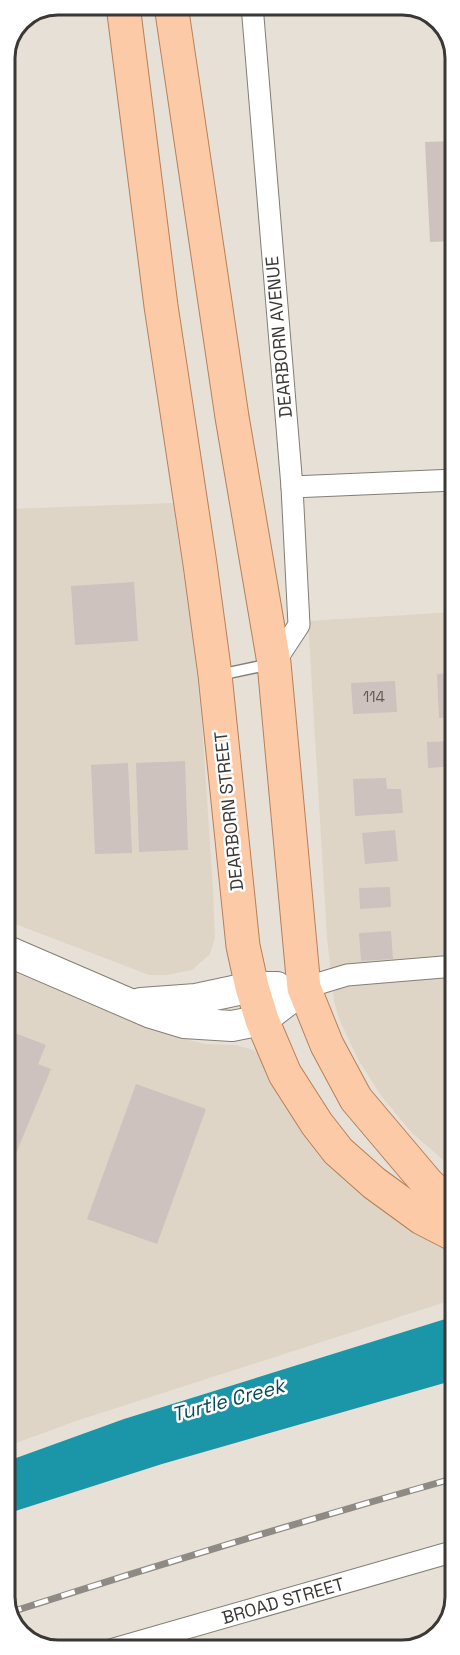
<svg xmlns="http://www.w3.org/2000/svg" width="460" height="1655" viewBox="0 0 460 1655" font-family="'Space Grotesk',sans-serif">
  <rect width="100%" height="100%" fill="#e6e0d7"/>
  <g fill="#dfd5c6">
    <polygon points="173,503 193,635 202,724 213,888 215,937 210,954 192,970 167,975 149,975 5,920 5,509"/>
    <polygon points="455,612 455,1170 412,1133 382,1097 359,1061 339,1019 334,1001 327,938 308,621"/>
    <polygon points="5,964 172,1036 206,1044 236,1045 254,1050 425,1225 455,1253 455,1299 76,1421 5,1447"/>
  </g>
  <polygon fill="#1b95a8" points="455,1316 455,1380 162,1464 6,1514 5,1462 124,1419"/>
  <g fill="#cdc2be">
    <polygon points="454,141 455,241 430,242 425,142"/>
    <polygon points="134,582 138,641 75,645 71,586"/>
    <polygon points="5,586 9,586 15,690 5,690"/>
    <polygon points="455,673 455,717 439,718 437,674"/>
    <polygon points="395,681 397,712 353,714 351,683"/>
    <polygon points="455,741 455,766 428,768 427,742"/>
    <polygon points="185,761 188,850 139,852 136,763"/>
    <polygon points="128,763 132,853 95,854 91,765"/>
    <polygon points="386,778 387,789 401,789 403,813 355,816 353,779"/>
    <polygon points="395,830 398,861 365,864 362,833"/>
    <polygon points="390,887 391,907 360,909 359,888"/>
    <polygon points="391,931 393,959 361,961 359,933"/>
    <polygon points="5,1029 46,1045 38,1064 51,1069 5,1180"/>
    <polygon points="136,1084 206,1109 157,1244 87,1219"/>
    <polygon points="334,1643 336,1650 309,1650 309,1649"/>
  </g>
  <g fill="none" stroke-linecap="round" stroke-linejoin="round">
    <g stroke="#837e75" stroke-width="13">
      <polyline id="lane" points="219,675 271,664"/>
    </g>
    <g stroke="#837e75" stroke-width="23">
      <g id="street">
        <polyline points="252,5 292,487 299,625 274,663"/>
        <polyline points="292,487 455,480"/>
        <polyline points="304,988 347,975 455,966"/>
        <polyline points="110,1650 455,1551"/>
      </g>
    </g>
    <g stroke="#837e75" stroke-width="32">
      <g id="secondary">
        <polyline points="5,950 151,1013 184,1023 232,1026 262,1020 304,988"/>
        <polyline points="141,1003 196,999 252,987 277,987"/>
      </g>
    </g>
    <g stroke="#b77f58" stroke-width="35">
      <g id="primary">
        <polyline points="123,5 161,306 200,564 215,675 243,946 252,987 262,1020 285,1074 317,1124 338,1151 374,1183 422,1218 455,1235"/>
        <polyline points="171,5 232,417 274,663 304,988 327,1045 356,1099 427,1183 455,1210"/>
      </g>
    </g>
    <use href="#lane" stroke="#fff" stroke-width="10"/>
    <use href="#street" stroke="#fff" stroke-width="21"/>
    <use href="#secondary" stroke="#fff" stroke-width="30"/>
    <use href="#primary" stroke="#fccaa6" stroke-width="33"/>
    <g stroke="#8f8a84" stroke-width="7">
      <path id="rail" d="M8,1613C157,1565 306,1520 455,1478"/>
    </g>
    <use href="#rail" stroke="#fff" stroke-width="4.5" stroke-dasharray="14" stroke-linecap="butt"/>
  </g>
  <g text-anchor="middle" stroke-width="5" stroke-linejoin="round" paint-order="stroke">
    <g font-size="15" fill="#5f5a56">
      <text x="374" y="702">114</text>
    </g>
    <g font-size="18" fill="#3a3734" stroke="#fff">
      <text transform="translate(279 337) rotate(-95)" y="6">DEARBORN AVENUE</text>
      <text transform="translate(229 811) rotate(-96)" y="6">DEARBORN STREET</text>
      <text transform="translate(283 1601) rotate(-16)" y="6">BROAD STREET</text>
    </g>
    <g font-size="20" font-style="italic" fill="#074b55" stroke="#fff">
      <text transform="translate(228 1400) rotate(-15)" y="7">Turtle Creek</text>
    </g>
  </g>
  <path d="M0 0H460V1655H0ZM58 15H402A43 43 0 0 1 445 58V1597A43 43 0 0 1 402 1640H58A43 43 0 0 1 15 1597V58A43 43 0 0 1 58 15Z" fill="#fff" fill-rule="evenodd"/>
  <path fill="none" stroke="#3a3734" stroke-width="3" d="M58 15H402A43 43 0 0 1 445 58V1597A43 43 0 0 1 402 1640H58A43 43 0 0 1 15 1597V58A43 43 0 0 1 58 15Z"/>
</svg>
